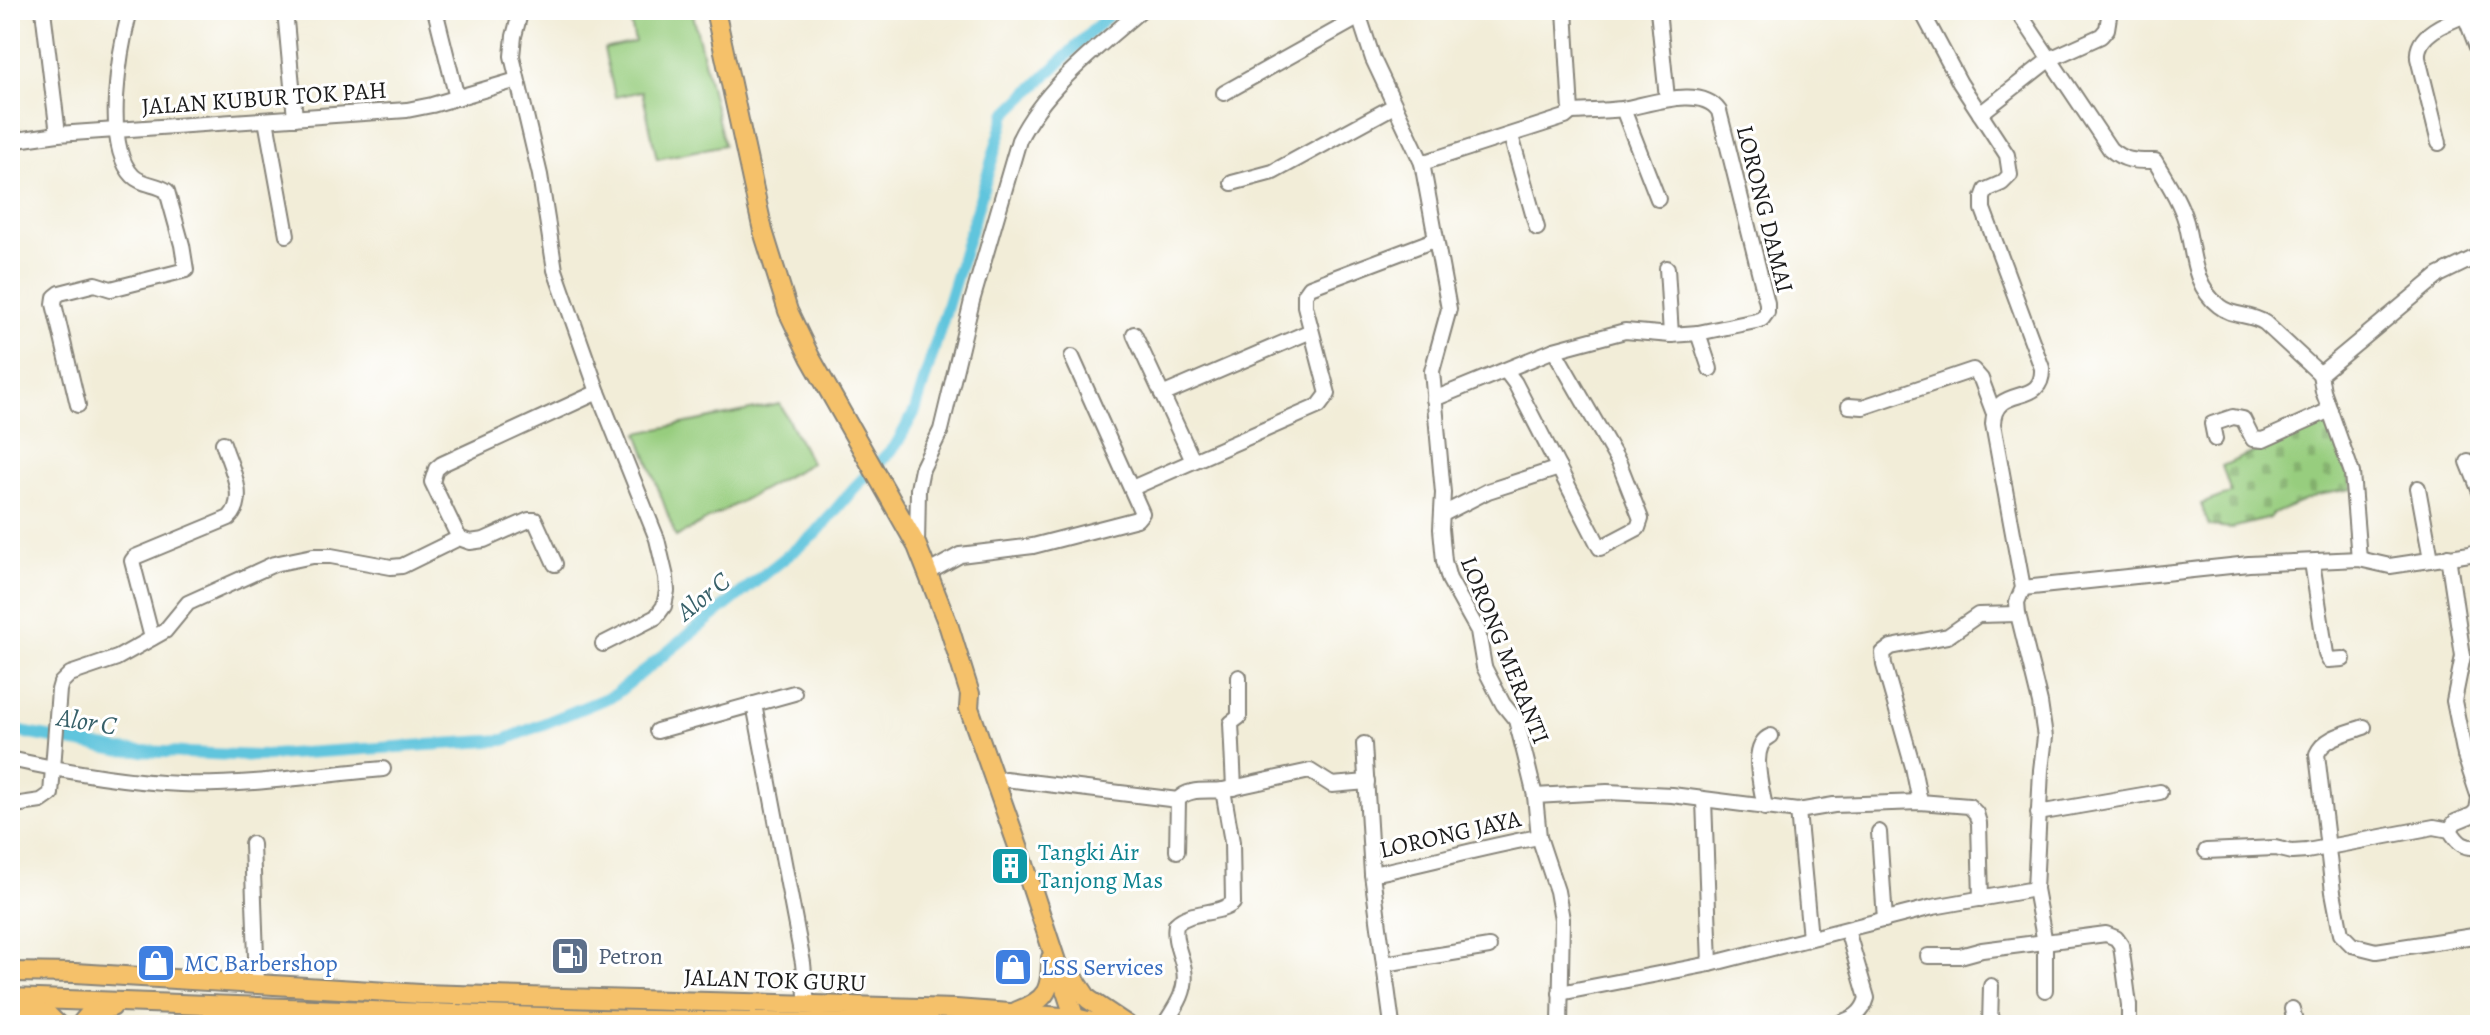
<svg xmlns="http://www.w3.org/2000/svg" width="2490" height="1035" viewBox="0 0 2490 1035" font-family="Alegreya,serif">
  <defs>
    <pattern id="cemetery-stones" width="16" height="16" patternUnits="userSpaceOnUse" patternTransform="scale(2)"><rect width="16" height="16" fill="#97cd7e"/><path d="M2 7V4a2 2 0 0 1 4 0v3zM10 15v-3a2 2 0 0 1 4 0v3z" fill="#82af6c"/></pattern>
  </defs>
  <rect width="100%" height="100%" fill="#fff"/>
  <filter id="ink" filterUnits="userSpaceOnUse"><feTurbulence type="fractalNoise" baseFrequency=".0125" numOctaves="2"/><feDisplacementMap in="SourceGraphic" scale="16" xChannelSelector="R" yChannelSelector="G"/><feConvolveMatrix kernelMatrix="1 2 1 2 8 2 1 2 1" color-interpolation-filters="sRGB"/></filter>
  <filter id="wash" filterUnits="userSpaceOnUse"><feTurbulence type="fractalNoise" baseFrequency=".006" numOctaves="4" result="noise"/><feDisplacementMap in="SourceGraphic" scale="32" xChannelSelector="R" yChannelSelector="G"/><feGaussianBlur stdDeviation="1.8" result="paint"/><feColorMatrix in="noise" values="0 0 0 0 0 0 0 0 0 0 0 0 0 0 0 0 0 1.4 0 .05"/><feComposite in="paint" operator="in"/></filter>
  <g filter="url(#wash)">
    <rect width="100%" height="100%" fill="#f2edd8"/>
    <polygon fill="url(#cemetery-stones)" stroke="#5a744d" stroke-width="2" points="2325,421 2330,423 2353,489 2318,495 2273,514 2270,518 2232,528 2209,526 2201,504 2231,493 2222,466"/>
    <g fill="#97cd7e" stroke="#5a744d" stroke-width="2">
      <polygon points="628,10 692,10 724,145 657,159 642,91 615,97 604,49 635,42"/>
      <polygon points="780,404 811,463 676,537 638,433"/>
    </g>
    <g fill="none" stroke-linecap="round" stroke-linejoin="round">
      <polyline stroke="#60c5dd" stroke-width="12" points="10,730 118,750 257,756 504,740 614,695 816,533 855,487 896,445 915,411 1006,114 1114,10"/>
    </g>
  </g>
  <g filter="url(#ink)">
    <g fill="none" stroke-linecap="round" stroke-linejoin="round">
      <g stroke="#87847a" stroke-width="18">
        <g id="minor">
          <polyline points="43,10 58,134"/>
          <polyline points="285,10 295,118"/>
          <polyline points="435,10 457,98"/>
          <polyline points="521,10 514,36 512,56 540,175 555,270 598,392 657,539 666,577 667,591 664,606 656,617 603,644"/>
          <polyline points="1357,10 1373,59 1422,163 1449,309 1432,371 1443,493 1441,529 1444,561 1449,579 1478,631 1484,667 1503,704 1516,720 1525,755 1535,796 1539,837 1557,891 1562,919 1560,1025"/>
          <polyline points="1658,10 1667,98"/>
          <path d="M1921,10L1960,83L2007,155L2010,175L2002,183L1986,190L1983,198V209L2042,368C2044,409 1994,382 1993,424L2023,588L2017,602L2018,614L2040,703L2045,737L2041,770L2035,889L2045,943V990"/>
          <path d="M2017,10L2110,149C2125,162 2136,161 2155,161C2166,180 2180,201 2186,222C2194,252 2192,285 2219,306C2232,317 2251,313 2265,323L2320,374"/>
          <polyline points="2465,16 2480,55"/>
          <polyline points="1224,93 1358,18"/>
          <polyline points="1623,109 1658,199"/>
          <polyline points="1980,114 2050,59 2101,36 2107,29 2110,10"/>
          <polyline points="266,120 287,235"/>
          <polyline points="1511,136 1537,228"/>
          <polyline points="10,141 58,134 407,110 432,105 517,80"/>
          <path d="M2439,143L2418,58C2415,30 2457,19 2479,10"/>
          <polyline points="1422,163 1565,117 1571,112 1565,10"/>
          <polyline points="1232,183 1273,172 1394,106"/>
          <polyline points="1667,268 1671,335"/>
          <polyline points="1698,333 1710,369"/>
          <polyline points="1134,334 1193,461"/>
          <polyline points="1506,371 1515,383 1600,548 1638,528 1641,519 1619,463 1554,350"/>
          <polyline points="1162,395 1311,331"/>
          <path d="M1434,399L1554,350L1625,331L1671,335L1698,333L1756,321L1762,319L1767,312V303L1719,111C1701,84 1648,105 1622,109C1606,111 1588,111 1571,112"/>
          <path d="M78,405L54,304L55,297L60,293L95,284L111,289L186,270L182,245L167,191C157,184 142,185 133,176C102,144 120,49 130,10"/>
          <polyline points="1849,406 1863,407 1973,370 1981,379 1993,411"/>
          <polyline points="2215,439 2212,424 2233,417 2243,419 2253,439 2263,440 2330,410"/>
          <polyline points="2468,462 2480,492"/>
          <polyline points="1132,488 1319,406 1328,394 1305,306 1305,294 1310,287 1434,240"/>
          <polyline points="2418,488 2431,559"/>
          <polyline points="1443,514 1488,491 1559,468"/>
          <path d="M917,545L918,489L922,469L941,430L972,301L1019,140C1045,87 1097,48 1141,10"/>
          <polyline points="2448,556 2463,656 2454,701 2465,756 2479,798 2477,810 2472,815 2455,822 2450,830"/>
          <polyline points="2359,559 2352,473 2323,391 2320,374 2439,275 2480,255"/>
          <polyline points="2312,562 2326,654 2329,660 2343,659"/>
          <polyline points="555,564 535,520 529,520 484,540 470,542 459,538 432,482 436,469 442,464 598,392"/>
          <polyline points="929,572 960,555 1033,546 1137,519 1142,513 1072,357"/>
          <polyline points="2023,588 2249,564 2359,559 2390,566 2470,554 2480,550"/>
          <path d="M152,638L132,561L135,557L229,518C249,499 230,466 223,443"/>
          <polyline points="754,704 803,963 807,1005"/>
          <path d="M2364,727C2347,733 2324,737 2317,754L2333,892L2341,934L2352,945L2376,951L2480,935"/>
          <polyline points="657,731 794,693"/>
          <polyline points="1364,744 1372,874 1392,1025"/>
          <path d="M10,759C64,771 125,782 181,784C248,786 316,775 383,769"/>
          <polyline points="1005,779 1178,800"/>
          <polyline points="1234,788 1231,723 1239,717 1239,677"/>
          <polyline points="1223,790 1310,771 1332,785 1367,782"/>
          <polyline points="1535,796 1607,792 1672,795 1798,811 1834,805 1920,802 1969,806 1976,813 1979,823 1981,899"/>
          <polyline points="1704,800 1710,964"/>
          <polyline points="1920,802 1913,767 1884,665 1883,653 1891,647 1948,636 1978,615 2018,614"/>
          <path d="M1765,808C1762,788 1748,745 1771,736"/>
          <polyline points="1798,811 1810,938"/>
          <polyline points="2038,813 2160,792"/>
          <polyline points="10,814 14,805 41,801 51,794 59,690 61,683 70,674 117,658 165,631 188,603 274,564 313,556 331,556 391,567 402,566 459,538"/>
          <polyline points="1879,832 1885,920"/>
          <polyline points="252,844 257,985"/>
          <polyline points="10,845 10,846"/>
          <path d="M2206,851L2275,848L2292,852L2307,851L2434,827L2450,830C2458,843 2464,849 2480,847"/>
          <path d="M1372,874C1428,863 1482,847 1539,837"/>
          <polyline points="1928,956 1960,956 1982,950 2106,934 2116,938 2121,945 2129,1005 2129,1025"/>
          <polyline points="1384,964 1489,947"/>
          <polyline points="1560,993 1710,964 1933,907 2035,889"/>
          <polyline points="2292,1009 2296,1025"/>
          <polyline points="10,1023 51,1025"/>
          <path d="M1164,1025C1175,1008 1188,991 1184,970C1181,953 1173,941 1176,924C1192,909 1217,916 1233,903L1232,842L1223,790C1208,792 1188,787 1178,800L1177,851"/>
          <path d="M1834,1025C1851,1019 1862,1016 1867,998L1847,930"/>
          <polyline points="1990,1025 1991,986"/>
        </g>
      </g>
      <g stroke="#87847a" stroke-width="22">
        <g id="major">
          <polyline points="715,10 763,231 788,311 810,357 917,546 949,627 970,694 969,708 1021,855 1077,1025"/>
          <polyline points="10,972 75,973 421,994 956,1009 1075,1018 1105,1025"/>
          <polyline points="1072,975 1088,999 1127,1025"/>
          <polyline points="10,998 597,1019 932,1025"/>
          <polyline points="18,1009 47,1014 58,1025"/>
          <path d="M1017,1011C1048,1000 1051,989 1051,958"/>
          <polyline points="80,1025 91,1012 112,1007"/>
        </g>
      </g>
      <use href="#minor" stroke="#fff" stroke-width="14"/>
      <use href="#major" stroke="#f5c16b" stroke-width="18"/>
    </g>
  </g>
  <defs>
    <g id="building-square" transform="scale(2)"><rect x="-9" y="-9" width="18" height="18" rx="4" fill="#0f9aa8" stroke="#fff"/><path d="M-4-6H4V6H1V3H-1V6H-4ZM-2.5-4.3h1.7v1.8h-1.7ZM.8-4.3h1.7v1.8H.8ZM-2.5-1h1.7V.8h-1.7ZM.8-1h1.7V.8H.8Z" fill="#fff"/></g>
    <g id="fuel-square" transform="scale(2)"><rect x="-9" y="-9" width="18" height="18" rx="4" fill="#5c6f8a" stroke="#fff"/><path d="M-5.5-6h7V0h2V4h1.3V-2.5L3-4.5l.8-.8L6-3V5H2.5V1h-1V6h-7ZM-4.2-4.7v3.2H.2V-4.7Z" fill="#fff"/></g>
    <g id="shop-square" transform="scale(2)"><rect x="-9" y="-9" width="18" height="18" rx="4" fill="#3f7fe0" stroke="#fff"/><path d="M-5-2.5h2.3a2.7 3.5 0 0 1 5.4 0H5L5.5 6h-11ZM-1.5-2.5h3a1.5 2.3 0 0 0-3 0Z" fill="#fff"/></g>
  </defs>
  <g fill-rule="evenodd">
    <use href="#building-square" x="1010" y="866"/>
    <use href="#fuel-square" x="570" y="956"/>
    <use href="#shop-square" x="156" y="963"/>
    <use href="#shop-square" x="1013" y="967"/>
  </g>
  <g text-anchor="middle" stroke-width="6" stroke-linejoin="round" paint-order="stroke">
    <g font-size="24" fill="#1c1c1c" stroke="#fff">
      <text transform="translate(264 98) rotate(-4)" y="8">JALAN KUBUR TOK PAH</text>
      <text transform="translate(1765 209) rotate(76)" y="8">LORONG DAMAI</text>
      <text transform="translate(1505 650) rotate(68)" y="8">LORONG MERANTI</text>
      <text transform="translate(1450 834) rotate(-13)" y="8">LORONG JAYA</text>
      <text transform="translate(775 980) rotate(2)" y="8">JALAN TOK GURU</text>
    </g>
    <g font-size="24" fill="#0d838f" stroke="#fff" text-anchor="start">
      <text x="1038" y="860">Tangki Air<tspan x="1038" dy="28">Tanjong Mas</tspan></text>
    </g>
    <g font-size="24" fill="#4e5e75" stroke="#fff" text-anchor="start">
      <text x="598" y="964">Petron</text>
    </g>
    <g font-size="24" fill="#366cbe" stroke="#fff" text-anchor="start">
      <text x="184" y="971">MC Barbershop</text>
      <text x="1041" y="975">LSS Services</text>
    </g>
    <g font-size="26" font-style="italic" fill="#376069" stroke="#fff">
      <text transform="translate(703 596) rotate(-39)" y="9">Alor C</text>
      <text transform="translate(87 721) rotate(9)" y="9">Alor C</text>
    </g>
  </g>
  <rect width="2490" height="1035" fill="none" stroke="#fff" stroke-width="40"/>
</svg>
